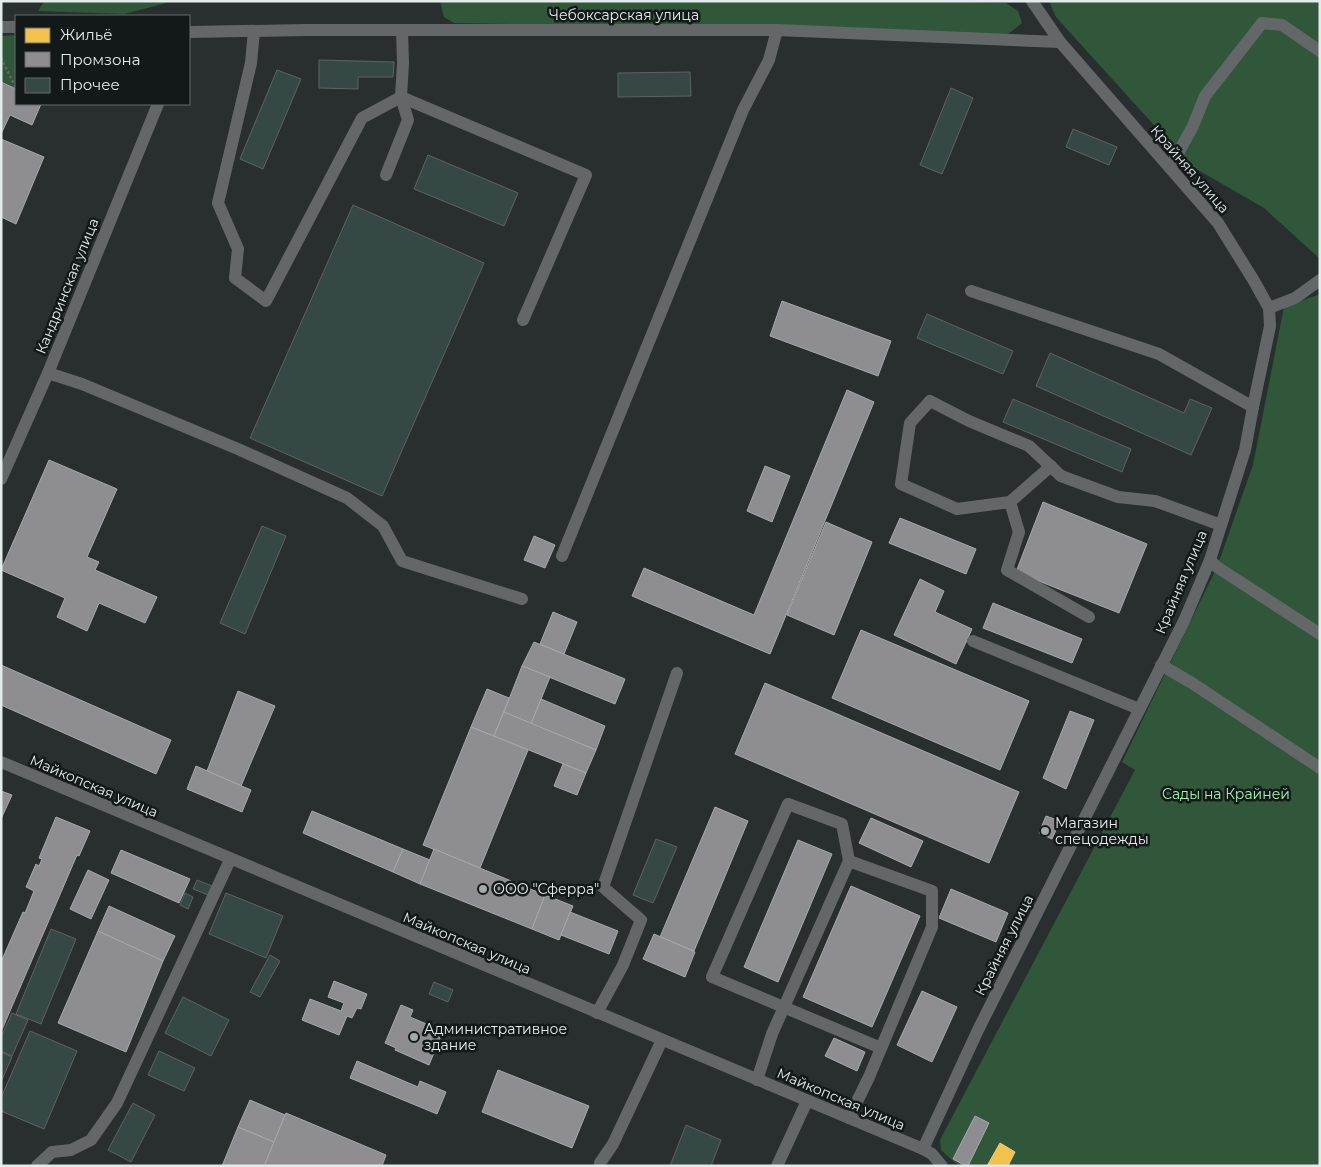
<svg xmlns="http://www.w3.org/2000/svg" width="1321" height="1167" viewBox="0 0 1321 1167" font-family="Montserrat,sans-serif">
  <rect width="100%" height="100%" fill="#292f2f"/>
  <g fill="#305739">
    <polygon points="44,1 169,1 163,4 124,14 38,11"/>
    <polygon points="440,1 908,1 1006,3 1018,11 1022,23 1008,34 454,23 444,17"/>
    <polygon points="1049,1 1320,1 1320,259 1264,208 1191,166 1056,17"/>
    <polygon points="16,35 16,89 1,82 1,36"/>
    <polygon points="1320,294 1320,1166 961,1166 954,1162 941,1150 940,1140 1135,770 1122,762 1217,567 1253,465 1284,307"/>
  </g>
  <polygon fill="#f2c14e" stroke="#eece7d" points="1000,1143 1015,1152 1008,1166 987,1166"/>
  <g fill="#8d8d92" stroke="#a7a9ad">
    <polygon points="1,82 16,89 16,104 41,104 32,125 10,115 1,134"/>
    <polygon points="1,139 44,157 16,224 1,217"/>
    <polygon points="782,301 891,341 878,376 770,336"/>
    <polygon points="847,390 874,402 770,654 632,596 644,568 754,615"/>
    <polygon points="49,460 117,489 87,557 99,562 95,570 157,597 145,623 99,603 87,631 57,617 65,598 1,570"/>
    <polygon points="765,466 790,476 772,522 747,511"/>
    <polygon points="1043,502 1147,544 1119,613 1016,572"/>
    <polygon points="900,518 976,549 966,574 889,543"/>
    <polygon points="826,522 872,542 834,635 787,615"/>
    <polygon points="534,536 555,545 545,568 524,560"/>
    <polygon points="920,579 944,591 935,612 972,629 956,664 894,635"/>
    <polygon points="993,603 1082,639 1072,663 983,628"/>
    <polygon points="553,612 577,622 564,654 540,644"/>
    <polygon points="861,630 1029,701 1000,770 832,698"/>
    <polygon points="534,642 625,679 615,704 522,666"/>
    <polygon points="1,665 171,740 156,774 1,705"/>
    <polygon points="522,666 550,677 531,724 504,712"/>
    <polygon points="765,683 1019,792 989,863 735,754"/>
    <polygon points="487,689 509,698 494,736 471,727"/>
    <polygon points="238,691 275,706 241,786 207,771"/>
    <polygon points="541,699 605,726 596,750 531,724"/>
    <polygon points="1070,711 1094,720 1066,789 1043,778"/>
    <polygon points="504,712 596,750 586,773 494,736"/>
    <polygon points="471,727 528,750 480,868 423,845"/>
    <polygon points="563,764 586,773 577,795 554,786"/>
    <polygon points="196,766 251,790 242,812 187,789"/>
    <polygon points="1,791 12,795 1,819"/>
    <polygon points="715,807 748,821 694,951 660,937"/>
    <polygon points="312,811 403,849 393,872 303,833"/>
    <polygon points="1046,816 1060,821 1052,839 1039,833"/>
    <polygon points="56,817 90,831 79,856 77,855 1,1032 1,962 23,912 25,913 34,891 26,887 36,864 39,866 42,859 39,858"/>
    <polygon points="871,818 923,841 911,867 859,843"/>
    <polygon points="798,840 832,854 778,982 744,967"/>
    <polygon points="403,849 430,860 420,884 393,872"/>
    <polygon points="434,849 545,895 532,929 420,884"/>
    <polygon points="121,850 190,879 179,903 111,873"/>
    <polygon points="88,870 109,880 91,919 70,909"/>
    <polygon points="851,886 920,916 872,1027 803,997"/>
    <polygon points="951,889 1008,913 996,942 939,918"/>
    <polygon points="545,895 573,906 559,940 532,929"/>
    <polygon points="109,906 175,936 163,961 98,931"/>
    <polygon points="570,912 618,931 609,954 561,935"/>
    <polygon points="98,931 163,961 126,1052 58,1023"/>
    <polygon points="654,934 695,952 685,977 643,959"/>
    <polygon points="334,981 367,994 361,1009 357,1008 352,1018 347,1016 339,1035 302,1020 310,999 341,1011 344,1003 328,997"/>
    <polygon points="922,991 957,1007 932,1062 897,1045"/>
    <polygon points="401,1005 413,1010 410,1017 443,1031 429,1065 395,1050 396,1048 385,1043"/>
    <polygon points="834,1038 865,1052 857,1071 825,1056"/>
    <polygon points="357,1061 418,1087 420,1081 446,1092 437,1114 350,1078"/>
    <polygon points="498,1070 589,1106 572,1148 482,1112"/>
    <polygon points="250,1100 285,1115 274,1142 238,1127"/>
    <polygon points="286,1113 386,1155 382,1166 264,1166"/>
    <polygon points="975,1116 989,1123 968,1166 966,1166 953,1159"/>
    <polygon points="238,1127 274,1142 264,1166 222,1166"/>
  </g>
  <g fill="#354845" stroke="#5e6362">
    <polygon points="319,60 394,62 393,77 358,77 358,89 319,88"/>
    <polygon points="277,70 301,79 263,169 240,159"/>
    <polygon points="690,72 691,96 618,97 618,73"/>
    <polygon points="951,88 973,98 942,174 920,165"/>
    <polygon points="1073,129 1117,147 1109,165 1066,147"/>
    <polygon points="428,155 518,193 504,226 414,189"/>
    <polygon points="353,205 484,263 382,496 250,438"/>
    <polygon points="927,314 1013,351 1003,374 917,338"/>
    <polygon points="1050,353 1184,413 1190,399 1212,408 1191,455 1036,386"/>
    <polygon points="1013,399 1131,449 1122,472 1003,422"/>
    <polygon points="262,526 286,536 245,634 220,623"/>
    <polygon points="656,839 677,847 653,903 633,895"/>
    <polygon points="197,880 212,886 208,895 193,889"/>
    <polygon points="185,893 193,897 188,909 180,905"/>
    <polygon points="226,893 283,916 266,958 209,934"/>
    <polygon points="51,929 76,939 41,1024 16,1014"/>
    <polygon points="270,955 280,961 260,997 250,992"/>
    <polygon points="434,982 453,990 448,1002 429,994"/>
    <polygon points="183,997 229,1020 211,1056 165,1033"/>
    <polygon points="12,1013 28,1020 12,1056 1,1051 1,1037"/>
    <polygon points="30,1031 77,1051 44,1129 1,1111 1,1098"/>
    <polygon points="159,1051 195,1068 184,1091 148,1075"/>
    <polygon points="1,1052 12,1057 1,1082"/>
    <polygon points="133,1103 155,1115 131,1162 108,1150"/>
    <polygon points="686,1125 721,1140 711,1166 670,1166"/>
  </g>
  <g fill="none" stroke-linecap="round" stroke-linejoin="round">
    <polyline stroke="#646767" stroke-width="2.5" stroke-dasharray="2.5 2.5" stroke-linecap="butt" points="1,58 16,88"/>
    <g stroke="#646768" stroke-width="12">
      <polyline points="1,27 16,27"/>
      <polyline points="254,31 251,63 218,203 238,249 235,278 266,301 362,118 401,97 586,175 523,320"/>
      <polyline points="189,32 306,30 777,30 1060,42"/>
      <polyline points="1170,168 1193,126 1205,96 1262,23 1282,25 1320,51"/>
      <polyline points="386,175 408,120 401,97 403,63 402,30"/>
      <polyline points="971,291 1159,354 1253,407"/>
      <polyline points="1269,308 1295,298 1320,280"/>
      <polyline points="48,373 82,384 238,449 347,498 383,526 402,561 522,599"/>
      <polyline points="1,479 48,373 158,104"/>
      <polyline points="1010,502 1051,466"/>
      <polyline points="562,556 743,110 769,60 777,30"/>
      <polyline points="1210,560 1217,567 1320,634"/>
      <polyline points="1089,617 1007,570 1019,532 1010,502 957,509 901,484 910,423 930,401 969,421 1029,446 1061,476 1118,497 1155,501 1221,525"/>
      <polyline points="973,641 1139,709"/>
      <polyline points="1161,665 1192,683 1320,768"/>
      <polyline points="1,762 923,1149"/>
      <polyline points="597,1013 623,965 641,920 603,887 677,673"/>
      <polyline points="757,1080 772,1034 849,861 842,824 788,804 712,977 881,1048"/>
      <polyline points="849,1118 869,1077 932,927 932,891 849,861"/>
      <polyline points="600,1163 613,1144 662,1040"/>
      <polyline points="37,1166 52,1152 71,1150 91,1140 117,1103 230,860"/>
      <polyline points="777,1166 807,1101"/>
      <polyline points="942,1166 932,1154 923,1149 978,1030 1184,621 1210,560 1245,450 1253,407 1270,326 1269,308 1254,281 1218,223 1060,42 1032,1"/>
    </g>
  </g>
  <g fill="#a2a9a9" stroke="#131819" stroke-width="2">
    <circle cx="1045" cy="831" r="5"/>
    <circle cx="483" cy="889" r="5"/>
    <circle cx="414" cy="1037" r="5"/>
  </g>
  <g text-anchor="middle" stroke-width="5" stroke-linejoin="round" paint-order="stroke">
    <g font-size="14" fill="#e3ebeb" stroke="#131819">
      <text x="624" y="20">Чебоксарская улица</text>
      <text transform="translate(1190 169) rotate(49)" y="5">Крайняя улица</text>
      <text transform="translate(67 286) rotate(-68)" y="5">Кандринская улица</text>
      <text transform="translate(1181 582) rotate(-67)" y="5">Крайняя улица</text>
      <text transform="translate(94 786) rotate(23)" y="5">Майкопская улица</text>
      <text transform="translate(467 943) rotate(23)" y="5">Майкопская улица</text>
      <text transform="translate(1004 945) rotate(-63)" y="5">Крайняя улица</text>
      <text transform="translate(841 1099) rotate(23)" y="5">Майкопская улица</text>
    </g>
    <g font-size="14" fill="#9ff4b0" stroke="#131819">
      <text x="1226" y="799">Сады на Крайней</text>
    </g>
    <g font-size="14" fill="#e3ebeb" stroke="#131819" text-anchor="start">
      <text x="1055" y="828">Магазин<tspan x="1055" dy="16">спецодежды</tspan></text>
      <text x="493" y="894">ООО "Сферра"</text>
      <text x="424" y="1034">Административное<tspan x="424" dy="16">здание</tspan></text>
    </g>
  </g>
  <rect width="1321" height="1167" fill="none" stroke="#e3ebeb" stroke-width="5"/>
  <rect x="15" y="15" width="175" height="90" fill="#131819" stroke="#666c6d"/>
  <rect x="25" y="28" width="25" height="15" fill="#f2c14e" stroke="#666c6d"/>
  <text x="60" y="40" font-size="15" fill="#e3ebeb">Жильё</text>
  <rect x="25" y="52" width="25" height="15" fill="#8d8d92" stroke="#666c6d"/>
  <text x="60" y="65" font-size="15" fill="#e3ebeb">Промзона</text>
  <rect x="25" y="78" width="25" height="15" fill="#354845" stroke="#666c6d"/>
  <text x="60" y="90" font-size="15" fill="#e3ebeb">Прочее</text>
</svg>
